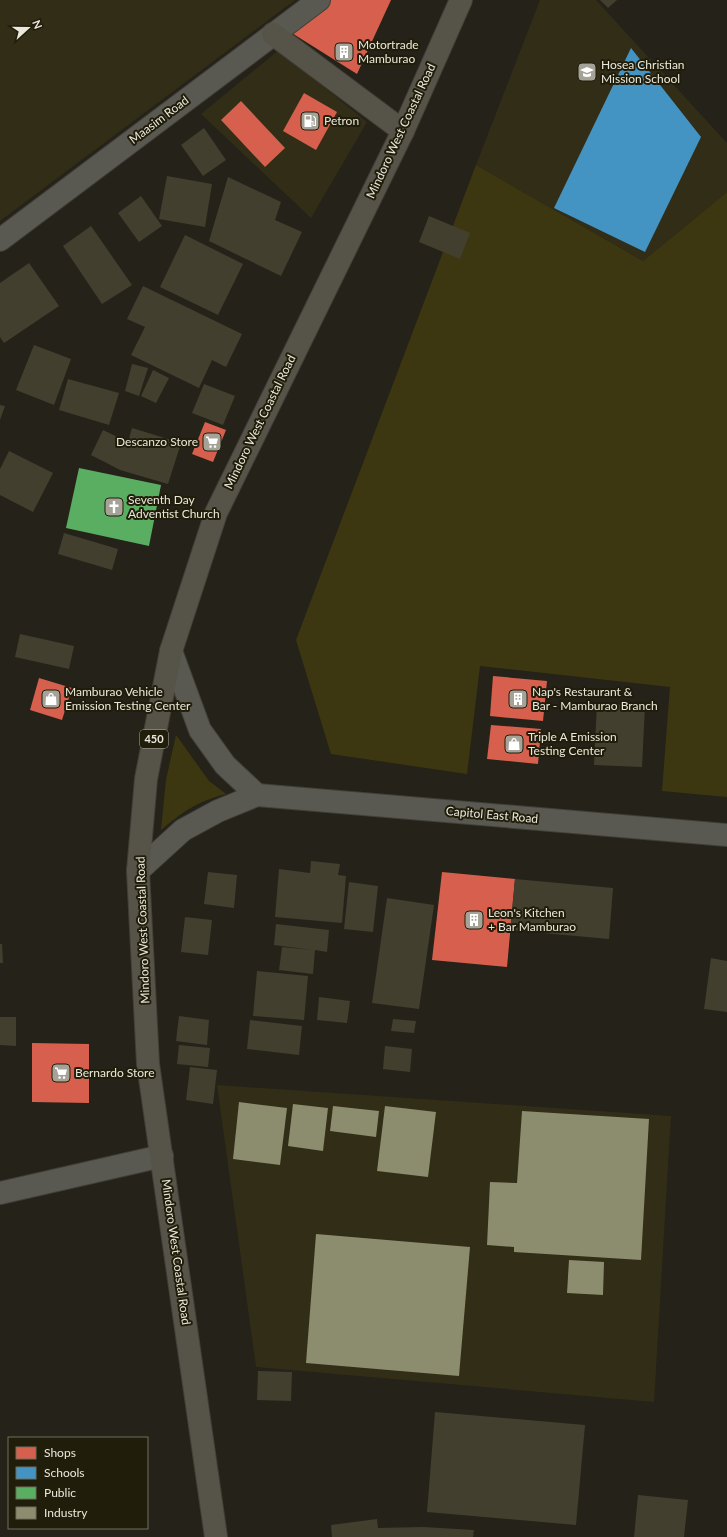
<svg xmlns="http://www.w3.org/2000/svg" width="727" height="1537" viewBox="0 0 727 1537" font-family="Lato,sans-serif">
  <rect width="100%" height="100%" fill="#252219"/>
  <g fill="#322d16">
    <polygon points="0,0 295,0 0,221"/>
    <polygon points="540,0 596,0 727,143 727,192 643,261 476,165"/>
    <polygon points="279,50 367,122 311,218 201,114"/>
    <polygon points="217,1085 671,1116 654,1402 256,1367"/>
  </g>
  <g fill="#3d3711">
    <polygon points="476,165 643,261 727,192 727,797 662,791 670,687 480,666 467,774 331,754 296,640"/>
    <path d="M176,735L209,781L226,794C196,802 184,811 161,830L166,780Z"/>
  </g>
  <g fill="#d6604d">
    <polygon points="331,0 391,0 357,74 287,30"/>
    <polygon points="304,93 337,112 316,150 283,131"/>
    <polygon points="241,101 285,148 265,167 221,120"/>
    <polygon points="205,422 226,430 213,462 192,454"/>
    <polygon points="493,676 547,681 543,721 490,716"/>
    <polygon points="39,678 72,688 62,720 30,710"/>
    <polygon points="491,725 541,729 538,764 487,759"/>
    <polygon points="442,872 515,879 507,967 432,960"/>
    <polygon points="32,1043 89,1044 89,1103 32,1102"/>
  </g>
  <polygon fill="#4393c3" points="631,48 701,137 645,252 554,208"/>
  <polygon fill="#5aae61" points="79,468 161,485 149,546 66,528"/>
  <g fill="#8c8c6e">
    <polygon points="239,1102 287,1108 280,1165 233,1159"/>
    <polygon points="293,1104 328,1108 323,1151 288,1146"/>
    <polygon points="333,1106 379,1111 376,1137 330,1131"/>
    <polygon points="385,1106 436,1112 428,1177 377,1171"/>
    <polygon points="522,1111 649,1119 641,1260 514,1252 514,1247 487,1245 490,1182 517,1183"/>
    <polygon points="316,1234 470,1247 459,1376 306,1363"/>
    <polygon points="569,1260 604,1262 603,1295 567,1293"/>
  </g>
  <g fill="#423f2f">
    <polygon points="600,0 617,0 608,8"/>
    <polygon points="204,128 226,160 203,176 181,145"/>
    <polygon points="167,176 212,184 205,227 159,219"/>
    <polygon points="228,177 281,202 275,220 302,232 281,276 209,241"/>
    <polygon points="141,196 162,226 139,242 118,213"/>
    <polygon points="429,216 470,233 460,259 419,242"/>
    <polygon points="91,226 132,285 102,304 63,246"/>
    <polygon points="185,235 243,264 218,315 160,287"/>
    <polygon points="29,263 59,306 4,343 0,337 0,283"/>
    <polygon points="143,286 242,334 226,367 212,360 199,388 131,355 145,327 127,319"/>
    <polygon points="34,345 71,359 54,405 16,390"/>
    <polygon points="132,364 148,368 139,396 125,391"/>
    <polygon points="153,370 169,378 156,403 141,396"/>
    <polygon points="68,379 119,393 109,425 59,410"/>
    <polygon points="204,384 235,396 223,425 192,413"/>
    <polygon points="0,405 5,406 0,420"/>
    <polygon points="132,428 181,443 168,484 120,470 91,455 103,430 128,442"/>
    <polygon points="9,451 53,473 33,512 0,495 0,469"/>
    <polygon points="64,533 118,549 112,570 58,554"/>
    <polygon points="20,634 74,646 69,669 15,657"/>
    <polygon points="597,703 645,706 642,767 594,765"/>
    <polygon points="311,861 340,864 338,875 346,876 342,923 275,917 279,869 310,873"/>
    <polygon points="208,872 237,875 234,908 204,904"/>
    <polygon points="515,879 613,888 609,939 510,930"/>
    <polygon points="349,882 378,886 373,932 344,929"/>
    <polygon points="387,898 434,905 419,1009 372,1003"/>
    <polygon points="185,917 212,920 208,955 181,952"/>
    <polygon points="276,924 329,930 327,952 315,950 313,974 279,970 282,947 313,950 274,945"/>
    <polygon points="0,944 2,944 3,963 0,963"/>
    <polygon points="711,958 727,961 727,1012 704,1009"/>
    <polygon points="257,971 308,976 304,1020 253,1016"/>
    <polygon points="319,997 350,1001 347,1023 317,1020"/>
    <polygon points="179,1016 209,1020 207,1045 176,1041"/>
    <polygon points="0,1017 16,1017 16,1046 0,1045"/>
    <polygon points="393,1019 416,1021 414,1033 391,1031"/>
    <polygon points="250,1020 302,1026 299,1055 247,1049"/>
    <polygon points="179,1045 210,1048 208,1067 177,1064"/>
    <polygon points="385,1046 412,1049 410,1072 383,1069"/>
    <polygon points="190,1067 217,1070 213,1104 186,1100"/>
    <polygon points="258,1371 292,1372 291,1401 257,1400"/>
    <polygon points="435,1412 585,1425 576,1525 427,1512"/>
    <polygon points="638,1495 688,1500 684,1537 634,1537"/>
    <polygon points="377,1519 378,1528 423,1527 474,1530 473,1537 332,1537 331,1525"/>
  </g>
  <g fill="none" stroke-linecap="round" stroke-linejoin="round">
    <g stroke="#413f38" stroke-width="24">
      <polyline id="minor" points="0,1193 162,1156"/>
    </g>
    <g stroke="#413f38" stroke-width="24">
      <g id="tertiary">
        <polyline points="0,240 319,0"/>
        <polyline points="171,651 200,730 225,765 257,795"/>
        <polyline points="138,871 183,830 218,811 257,795 727,835"/>
      </g>
    </g>
    <g stroke="#413f38" stroke-width="24">
      <g id="primary">
        <polyline points="273,34 403,131"/>
        <polyline points="216,1537 148,1064 138,871 146,779 171,651 216,513 403,131 461,0"/>
      </g>
    </g>
    <use href="#minor" stroke="#5a5951" stroke-width="22"/>
    <use href="#tertiary" stroke="#5a5951" stroke-width="22"/>
    <use href="#primary" stroke="#565449" stroke-width="22"/>
  </g>
  <defs>
    <g id="building-square" transform="scale(1)"><rect x="-9" y="-9" width="18" height="18" rx="4" fill="#a5a398" stroke="#201d0a"/><path d="M-4-6H4V6H1V3H-1V6H-4ZM-2.5-4.3h1.7v1.8h-1.7ZM.8-4.3h1.7v1.8H.8ZM-2.5-1h1.7V.8h-1.7ZM.8-1h1.7V.8H.8Z" fill="#fff"/></g>
    <g id="school-square" transform="scale(1)"><rect x="-9" y="-9" width="18" height="18" rx="4" fill="#a5a398" stroke="#201d0a"/><path d="M0-5L7-2L0 1L-7-2ZM-4 1L0 2.5L4 1V4Q0 6-4 4Z" fill="#fff"/></g>
    <g id="fuel-square" transform="scale(1)"><rect x="-9" y="-9" width="18" height="18" rx="4" fill="#a5a398" stroke="#201d0a"/><path d="M-5.5-6h7V0h2V4h1.3V-2.5L3-4.5l.8-.8L6-3V5H2.5V1h-1V6h-7ZM-4.2-4.7v3.2H.2V-4.7Z" fill="#fff"/></g>
    <g id="supermarket-square" transform="scale(1)"><rect x="-9" y="-9" width="18" height="18" rx="4" fill="#a5a398" stroke="#201d0a"/><path d="M-6-5.5h2.5l.6 2H6L4.5 2H-2.5L-4.4-4H-6ZM-1.5 3.2a1.3 1.3 0 1 0 .1 0ZM3 3.2a1.3 1.3 0 1 0 .1 0Z" fill="#fff"/></g>
    <g id="church-square" transform="scale(1)"><rect x="-9" y="-9" width="18" height="18" rx="4" fill="#a5a398" stroke="#201d0a"/><path d="M-1.2-6h2.4v3.5h3.3v2.4h-3.3V6h-2.4V-.1h-3.3v-2.4h3.3Z" fill="#fff"/></g>
    <g id="shop-square" transform="scale(1)"><rect x="-9" y="-9" width="18" height="18" rx="4" fill="#a5a398" stroke="#201d0a"/><path d="M-5-2.5h2.3a2.7 3.5 0 0 1 5.4 0H5L5.5 6h-11ZM-1.5-2.5h3a1.5 2.3 0 0 0-3 0Z" fill="#fff"/></g>
  </defs>
  <g fill-rule="evenodd">
    <use href="#building-square" x="344" y="52"/>
    <use href="#school-square" x="587" y="72"/>
    <use href="#fuel-square" x="310" y="121"/>
    <use href="#supermarket-square" x="212" y="442"/>
    <use href="#church-square" x="114" y="507"/>
    <use href="#shop-square" x="51" y="699"/>
    <use href="#building-square" x="518" y="699"/>
    <use href="#shop-square" x="514" y="744"/>
    <use href="#building-square" x="474" y="920"/>
    <use href="#supermarket-square" x="61" y="1073"/>
  </g>
  <g text-anchor="middle" stroke-width="4" stroke-linejoin="round" paint-order="stroke">
    <rect fill="#201d0a" stroke="#adab9d" stroke-width="1" x="140" y="730" width="28" height="18" rx="3"/>
    <g font-size="11" font-weight="bold" fill="#eae8dc">
      <text x="154" y="743">450</text>
    </g>
    <g font-size="12" fill="#eae8dc" stroke="#201d0a" text-anchor="start">
      <text x="358" y="49">Motortrade<tspan x="358" dy="14">Mamburao</tspan></text>
      <text x="601" y="69">Hosea Christian<tspan x="601" dy="14">Mission School</tspan></text>
      <text x="324" y="125">Petron</text>
      <text x="198" y="446" text-anchor="end">Descanzo Store</text>
      <text x="128" y="504">Seventh Day<tspan x="128" dy="14">Adventist Church</tspan></text>
      <text x="65" y="696">Mamburao Vehicle<tspan x="65" dy="14">Emission Testing Center</tspan></text>
      <text x="532" y="696">Nap's Restaurant &amp;<tspan x="532" dy="14">Bar - Mamburao Branch</tspan></text>
      <text x="528" y="741">Triple A Emission<tspan x="528" dy="14">Testing Center</tspan></text>
      <text x="488" y="917">Leon's Kitchen<tspan x="488" dy="14">+ Bar Mamburao</tspan></text>
      <text x="75" y="1077">Bernardo Store</text>
    </g>
    <g font-size="12" fill="#eae8dc" stroke="#201d0a">
      <text transform="translate(159 120) rotate(-37)" y="4">Maasim Road</text>
      <text transform="translate(401 131) rotate(-65)" y="4">Mindoro West Coastal Road</text>
      <text transform="translate(260 422) rotate(-64)" y="4">Mindoro West Coastal Road</text>
      <text transform="translate(492 815) rotate(5)" y="4">Capitol East Road</text>
      <text transform="translate(143 930) rotate(-92)" y="4">Mindoro West Coastal Road</text>
      <text transform="translate(176 1252) rotate(82)" y="4">Mindoro West Coastal Road</text>
    </g>
  </g>
  <rect x="8" y="1437" width="140" height="92" fill="#201d0a" stroke="#716e5e"/>
  <rect x="16" y="1447" width="20" height="12" fill="#d6604d" stroke="#716e5e"/>
  <text x="44" y="1457" font-size="12" fill="#eae8dc">Shops</text>
  <rect x="16" y="1467" width="20" height="12" fill="#4393c3" stroke="#716e5e"/>
  <text x="44" y="1477" font-size="12" fill="#eae8dc">Schools</text>
  <rect x="16" y="1487" width="20" height="12" fill="#5aae61" stroke="#716e5e"/>
  <text x="44" y="1497" font-size="12" fill="#eae8dc">Public</text>
  <rect x="16" y="1507" width="20" height="12" fill="#8c8c6e" stroke="#716e5e"/>
  <text x="44" y="1517" font-size="12" fill="#eae8dc">Industry</text>
  <g transform="translate(28 28) rotate(69)" stroke="#201d0a" stroke-width="3" paint-order="stroke">
  <path d="M0-3L7 15L0 10L-7 15Z" fill="#eae8dc"/>
  <text y="-6" font-size="11" font-weight="bold" text-anchor="middle" fill="#eae8dc">N</text>
  </g>
</svg>
